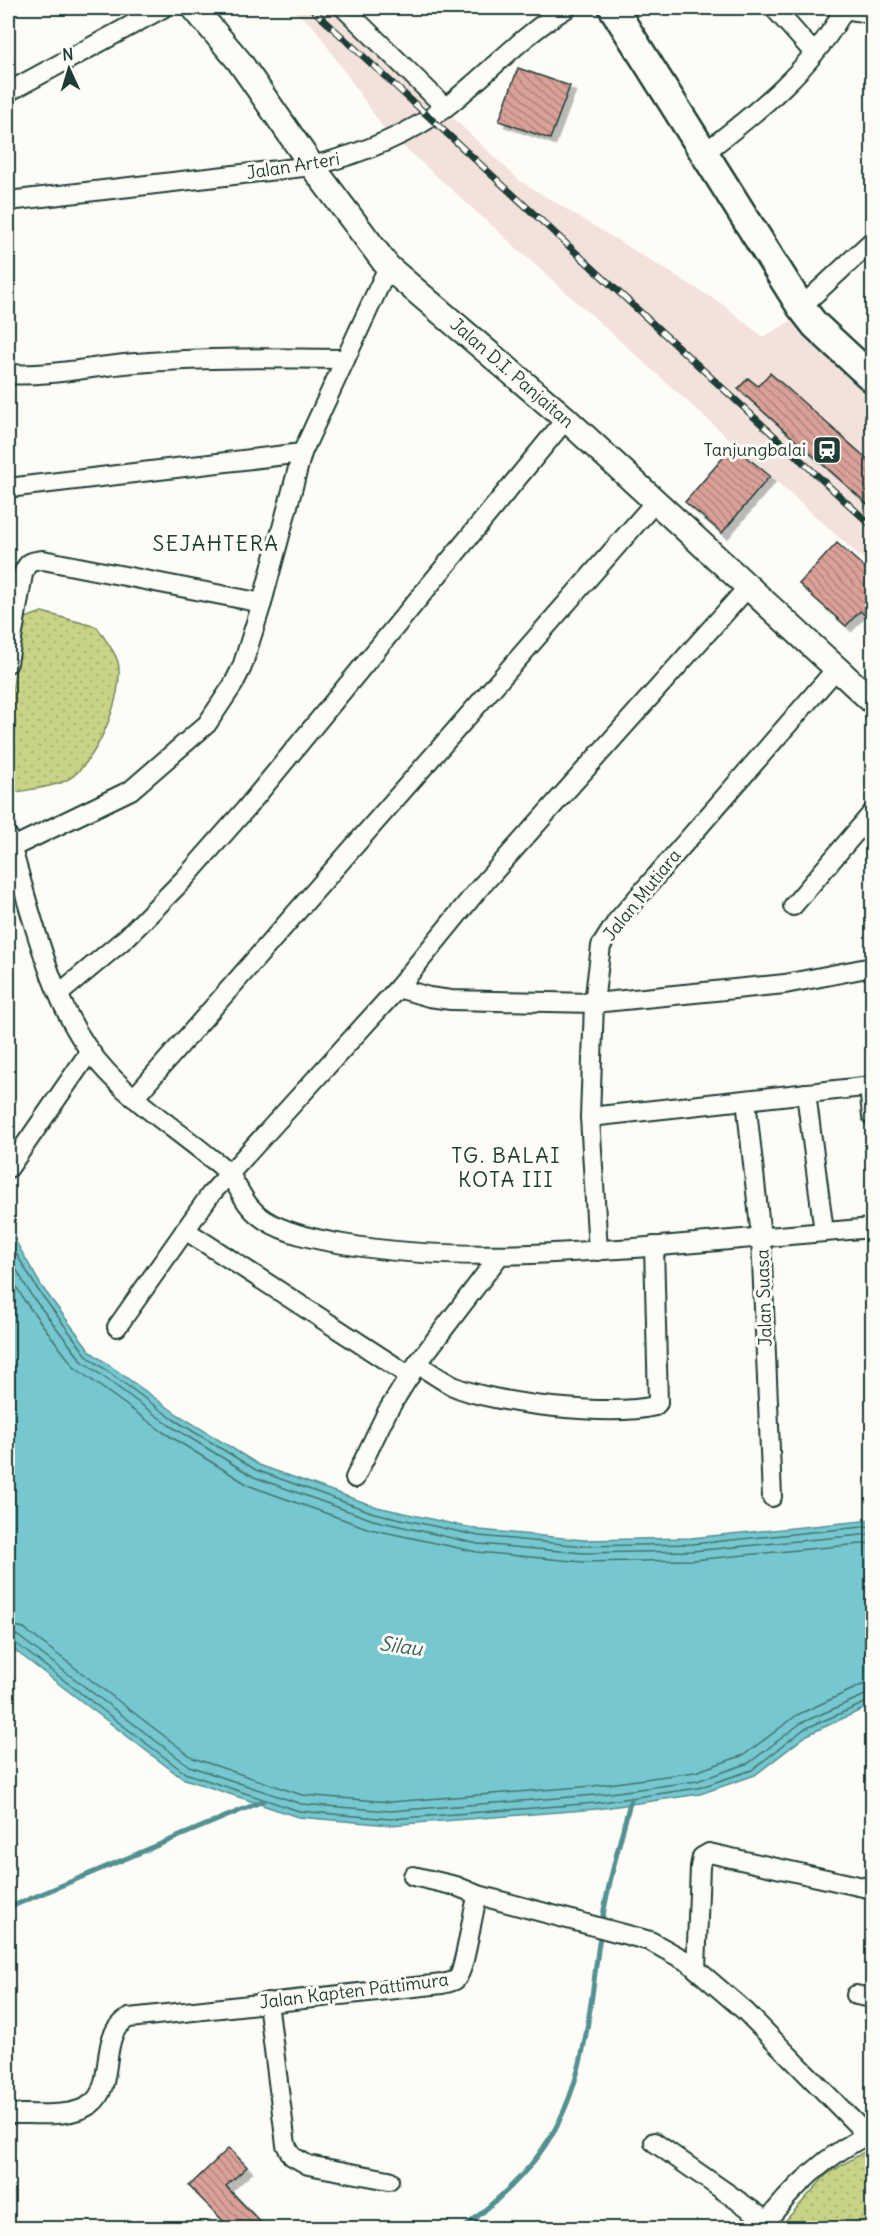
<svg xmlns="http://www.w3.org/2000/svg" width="880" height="2236" viewBox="0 0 880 2236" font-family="Delius,sans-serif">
  <defs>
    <pattern id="park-dots" width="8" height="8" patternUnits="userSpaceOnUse" patternTransform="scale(1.5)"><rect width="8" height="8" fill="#c8d386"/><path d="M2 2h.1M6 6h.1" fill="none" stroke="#abb674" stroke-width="1.8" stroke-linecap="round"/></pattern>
    <pattern id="building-back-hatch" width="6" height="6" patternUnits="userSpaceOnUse" patternTransform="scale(1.5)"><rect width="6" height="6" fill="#dba199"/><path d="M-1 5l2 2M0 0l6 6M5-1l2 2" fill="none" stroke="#b1847e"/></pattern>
    <filter id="shadow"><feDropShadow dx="5.5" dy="5.5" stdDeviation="0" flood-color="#0004"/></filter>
  </defs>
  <rect width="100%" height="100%" fill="#fdfcf7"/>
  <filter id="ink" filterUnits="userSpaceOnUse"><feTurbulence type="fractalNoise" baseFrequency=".0167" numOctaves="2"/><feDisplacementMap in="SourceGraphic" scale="12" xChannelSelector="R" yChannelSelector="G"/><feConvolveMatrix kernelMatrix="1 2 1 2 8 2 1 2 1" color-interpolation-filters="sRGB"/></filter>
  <g filter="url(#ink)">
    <polygon fill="#f3e1db" points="291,8 336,8 520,181 722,304 763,337 793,320 872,397 872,567 384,129 314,27"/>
    <g fill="url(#park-dots)" stroke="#74885d" stroke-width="1.5">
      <path d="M42,612L97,627C103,637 115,651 118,662C125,694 96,765 67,780C52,788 29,789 13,793L8,786V720L23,619Z"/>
      <polygon points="872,2147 872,2228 779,2228 827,2174"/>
    </g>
    <polygon fill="#76c7cf" stroke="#539091" stroke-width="1.5" points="8,1228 42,1287 91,1352 177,1414 259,1465 377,1507 480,1530 584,1540 691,1538 872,1520 872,1705 807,1735 755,1775 700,1794 597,1809 390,1825 298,1817 182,1778 8,1645"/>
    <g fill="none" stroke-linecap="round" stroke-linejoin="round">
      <g stroke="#427472" stroke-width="1.5">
        <polyline points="8,1240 38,1290 88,1357 173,1419 256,1470 374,1513 479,1536 584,1546 692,1544 872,1526"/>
        <polyline points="8,1255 31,1295 82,1361 169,1425 254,1477 373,1520 478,1544 583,1553 692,1551 872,1534"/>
        <polyline points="8,1272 24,1300 75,1368 163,1432 250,1486 370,1529 477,1552 583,1562 693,1560 872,1543"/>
        <polyline points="8,1624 23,1628 193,1758 302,1795 390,1802 594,1786 695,1772 744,1755 797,1715 862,1685 872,1683"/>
        <polyline points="8,1633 18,1636 189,1766 301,1804 390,1811 596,1795 697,1781 749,1763 801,1723 872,1692"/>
        <polyline points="8,1640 14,1642 185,1773 299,1811 390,1819 596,1803 698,1788 752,1770 804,1729 872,1700"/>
      </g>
      <g stroke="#539091" stroke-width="5">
        <polyline points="8,1908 263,1801"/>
        <path d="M464,2228C492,2204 523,2179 544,2147C591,2079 590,1989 604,1910C611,1873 621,1836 631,1799"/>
      </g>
    </g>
    <g fill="url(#building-back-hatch)" stroke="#1f3d34" stroke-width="1.5" filter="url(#shadow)">
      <polygon points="518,68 570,86 550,139 499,121"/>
      <polygon points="770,373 873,464 873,509 738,389 748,378 758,386"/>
      <polygon points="733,446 770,476 722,533 685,502"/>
      <polygon points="837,543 873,575 873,623 860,611 846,626 799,584"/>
      <polygon points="229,2148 247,2167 226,2186 267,2229 231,2229 189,2186"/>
    </g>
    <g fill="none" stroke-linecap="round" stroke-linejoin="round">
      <g stroke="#1f3d34" stroke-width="22">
        <g id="minor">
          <polyline points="344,8 445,107"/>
          <polyline points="774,8 814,53"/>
          <polyline points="844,9 872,14"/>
          <polyline points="8,92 163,8"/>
          <path d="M704,153C756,113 814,67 845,8"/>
          <path d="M8,201L312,166C360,154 406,137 446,107C487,75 522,35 567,8"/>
          <polyline points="801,307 872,241"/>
          <path d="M8,374C51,377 93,366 136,363C206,357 274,358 344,359"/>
          <polyline points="8,488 302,453"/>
          <path d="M8,663L23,574C27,562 31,561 43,560L262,603"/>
          <path d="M8,836C32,912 50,1012 107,1072C138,1105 177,1130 212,1159C219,1164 227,1171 232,1178C242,1194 247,1209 265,1220C287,1234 318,1240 343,1244C447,1262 555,1254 660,1246C731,1240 802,1234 872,1228"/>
          <polyline points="11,848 131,790 207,724 233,685 242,667 262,603 302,453 388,267"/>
          <polyline points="793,906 872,813"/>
          <polyline points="398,988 429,997 451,1000 594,1003 785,984 872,967"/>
          <polyline points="60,993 127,937 185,878 244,811 566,419"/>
          <polyline points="869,1086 872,1116"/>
          <polyline points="806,1093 824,1232"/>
          <polyline points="134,1098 656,501"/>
          <polyline points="746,1100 761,1237 772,1497"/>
          <polyline points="590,1117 872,1086"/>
          <polyline points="9,1168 90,1051"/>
          <polyline points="185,1230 410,1376"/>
          <polyline points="598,1251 590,1117 594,1003 601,946 617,921 837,668"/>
          <polyline points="117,1327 210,1195 398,988 476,892 749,586"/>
          <path d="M417,1364C429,1371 441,1380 453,1386C493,1404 612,1417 655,1406L658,1403L654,1246"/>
          <polyline points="355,1478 387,1412 417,1364 500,1255"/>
          <polyline points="413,1876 456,1886 478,1895"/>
          <polyline points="696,1969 700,1867 702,1857 709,1853 872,1889"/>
          <polyline points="856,1995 872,1998"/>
          <polyline points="268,2002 286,2145 292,2156 308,2165 389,2180"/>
          <path d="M8,2114C32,2113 70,2119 91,2104C117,2085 97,2032 129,2018L442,1984C446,1983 452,1982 455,1980C465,1975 472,1911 478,1895L650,1941L688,1962L745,2011L867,2135"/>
          <polyline points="654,2142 767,2221"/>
          <path d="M762,2228C790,2189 828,2153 872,2133"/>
        </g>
      </g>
      <g stroke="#1f3d34" stroke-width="28">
        <polyline id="major" points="194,8 239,61 312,166 388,267 566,419 872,701"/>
      </g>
      <g stroke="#1f3d34" stroke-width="32">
        <polyline id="highway" points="613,8 801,307 815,325 872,378"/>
      </g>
      <use href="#minor" stroke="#fdfcf7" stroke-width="18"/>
      <use href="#major" stroke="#fdfcf7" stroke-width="24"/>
      <use href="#highway" stroke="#fdfcf7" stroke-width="27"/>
      <g stroke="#1f3d34" stroke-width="7">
        <polyline id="rail" points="311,8 872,526"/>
      </g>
      <use href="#rail" stroke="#fdfcf7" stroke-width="4.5" stroke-dasharray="14" stroke-linecap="butt"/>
    </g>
  </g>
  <defs>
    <g id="station-square" transform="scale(1.5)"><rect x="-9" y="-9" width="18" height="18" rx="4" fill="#1f3d34" stroke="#fdfcf7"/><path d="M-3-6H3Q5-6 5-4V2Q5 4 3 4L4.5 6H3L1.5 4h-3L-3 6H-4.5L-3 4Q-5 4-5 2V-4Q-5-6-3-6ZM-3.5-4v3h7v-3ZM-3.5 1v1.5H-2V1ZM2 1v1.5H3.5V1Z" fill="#fff"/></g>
  </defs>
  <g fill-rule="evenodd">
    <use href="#station-square" x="827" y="450"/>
  </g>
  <g text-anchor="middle" stroke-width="6" stroke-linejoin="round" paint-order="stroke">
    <g font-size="18" fill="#1f3d34" stroke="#fdfcf7">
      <text transform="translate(293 166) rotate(-9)" y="6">Jalan Arteri</text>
      <text transform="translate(512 373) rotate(41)" y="6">Jalan D.I. Panjaitan</text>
      <text transform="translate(642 895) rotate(-51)" y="6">Jalan Mutiara</text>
      <text transform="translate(764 1298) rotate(-92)" y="6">Jalan Suasa</text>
      <text transform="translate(354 1991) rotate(-7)" y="6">Jalan Kapten Pattimura</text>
    </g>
    <g font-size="18" fill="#1f3d34" stroke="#fdfcf7" text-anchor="end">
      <text x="806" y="456">Tanjungbalai</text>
    </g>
    <g font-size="20" font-style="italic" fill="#35605b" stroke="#fdfcf7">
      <text transform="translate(401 1646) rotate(8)" y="7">Silau</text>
    </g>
    <g font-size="21" letter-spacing="1.5" fill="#1f3d34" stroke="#fdfcf7">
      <text x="216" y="551">SEJAHTERA</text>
      <text x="506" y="1163">TG. BALAI<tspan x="506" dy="24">KOTA III</tspan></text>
    </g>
  </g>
  <rect width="880" height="2236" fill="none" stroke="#fdfcf7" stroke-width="30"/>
  <rect x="15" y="15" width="850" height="2206" fill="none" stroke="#1f3d34" stroke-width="2" filter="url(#ink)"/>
  <g transform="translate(69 69) rotate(356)" stroke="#fdfcf7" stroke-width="4.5" paint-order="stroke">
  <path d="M0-4.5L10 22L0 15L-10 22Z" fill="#1f3d34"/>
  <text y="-9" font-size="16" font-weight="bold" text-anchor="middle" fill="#1f3d34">N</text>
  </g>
</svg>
